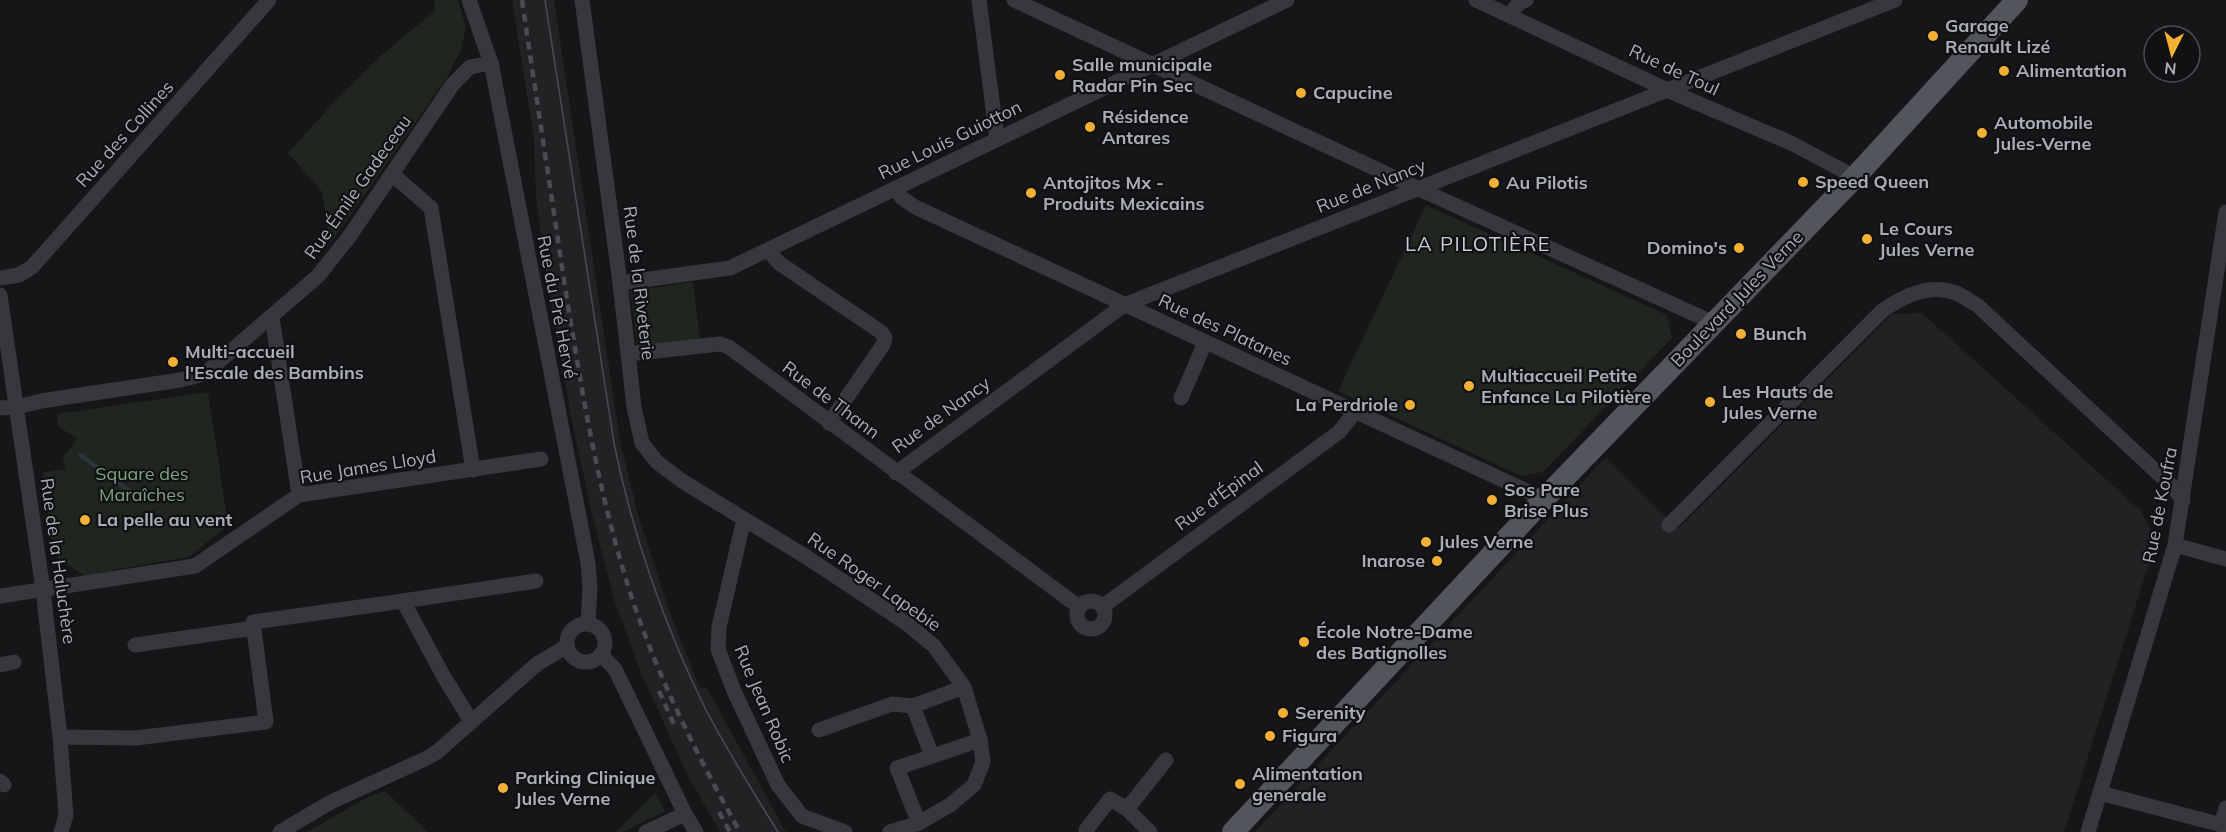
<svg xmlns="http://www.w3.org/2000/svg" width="2226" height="832" viewBox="0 0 2226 832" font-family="Mulish,sans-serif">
  <rect width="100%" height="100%" fill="#161618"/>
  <g fill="#222225">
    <polygon points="512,0 554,0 620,441 638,515 671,616 700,688 707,688 786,832 720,832 689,778 641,673 615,602 592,515 571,417 547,278 536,198 534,139"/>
    <polygon points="1922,313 2141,511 2156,541 2064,832 1255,832 1606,457 1678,529 1892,314"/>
  </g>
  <g fill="#1e261f">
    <polygon points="434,0 458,0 466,27 461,49 448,76 330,244 322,192 288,153 336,100 384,53 435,11"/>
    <polygon points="1426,205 1667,315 1672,338 1543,472 1521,476 1338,391"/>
    <polygon points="693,282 700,340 638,347 630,291"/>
    <polygon points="208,392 228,525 189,557 112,570 112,576 84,581 83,575 54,555 42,473 65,469 63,457 77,439 58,426 57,414"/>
    <polygon points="385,791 428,832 307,832 368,797"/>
    <polygon points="655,792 665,811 623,832 616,832"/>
  </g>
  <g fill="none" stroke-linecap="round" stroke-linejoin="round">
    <g stroke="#2c353c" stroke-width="4.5">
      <polyline points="80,455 124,487"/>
      <polyline points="127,489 130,491"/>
    </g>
    <g stroke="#37383d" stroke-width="15">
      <polyline points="469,0 491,63 588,563 590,587 588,624"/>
      <polyline points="582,0 620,283 634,407 642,443 657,462 682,481 808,558 906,623 934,646 964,687 980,740 983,762 974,785 950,805 919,823 890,832"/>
      <polyline points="979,0 997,139"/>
      <polyline points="1014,0 1417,188 1714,323"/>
      <polyline points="1476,0 1676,94 1791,143 1855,177"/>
      <polyline points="1509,15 1519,3 1526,0"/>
      <polyline points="392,174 431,208 473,470"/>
      <polyline points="896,188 901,197 915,207 1544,499"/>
      <polyline points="768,250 779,263 881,332 885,338 883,345 829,423"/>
      <polyline points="0,278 19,275 32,267 269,0"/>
      <polyline points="620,283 730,268 1287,0"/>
      <polyline points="0,295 43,590 60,737 66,815 61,832"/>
      <polyline points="272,317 299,495"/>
      <polyline points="628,354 720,344 729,347 1079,607"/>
      <polyline points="1181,398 1205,343"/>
      <polyline points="0,408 17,407 41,401 180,380 197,376 209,370 318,276 349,237 453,84 470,67 491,63"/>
      <polyline points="896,473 1124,305 1895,0"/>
      <polyline points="744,519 719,627 718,649 734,691 778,785 802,816 845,832"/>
      <path d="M1669,525L1882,311C1903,296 1930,283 1956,293C1963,296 1970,301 1977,305L2174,488L2183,501"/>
      <polyline points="2175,545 2226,559"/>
      <polyline points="0,596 195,566 299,495 541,459"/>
      <polyline points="403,601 536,581"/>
      <circle cx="1091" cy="615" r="14"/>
      <polyline points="1102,607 1339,432 1355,412"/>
      <circle cx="586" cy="643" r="19"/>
      <polyline points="135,645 254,628"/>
      <polyline points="601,655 615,669 685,814 696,832"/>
      <polyline points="0,665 14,662"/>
      <polyline points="913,706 932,756"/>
      <polyline points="819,730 892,704 913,706 964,687"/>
      <polyline points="60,737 136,738 266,722 253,622 403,601 444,677 471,721"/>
      <polyline points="0,781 4,785"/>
      <polyline points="2100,793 2226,826"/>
      <polyline points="1127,809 1166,760"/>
      <polyline points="919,823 897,768 980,740"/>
      <polyline points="2221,825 2226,808"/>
      <polyline points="1086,830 1110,799 1127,809 1150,832"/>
      <polyline points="280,832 331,802 425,759 437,752 537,664 567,646"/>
      <polyline points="646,832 685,814"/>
      <polyline points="2088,832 2175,545 2226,212"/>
    </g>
    <polyline stroke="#53555c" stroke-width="22" points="1233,832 1544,499 1855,177 2017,0"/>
    <path stroke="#4a4c52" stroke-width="1.5" d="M545,0L614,443C632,533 665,628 706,710C728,752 753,792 778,832"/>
    <g stroke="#4a4c52" stroke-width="4.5" stroke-dasharray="8 6" stroke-linecap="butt">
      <path d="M522,0C536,96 551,192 565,287C581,385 596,481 625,576C652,666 694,750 740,832"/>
      <polyline points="659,691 676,729"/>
      <polyline points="719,812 730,832"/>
    </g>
  </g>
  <g fill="#f2b134" stroke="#111113" stroke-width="2">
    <circle cx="1933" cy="36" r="6"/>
    <circle cx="2004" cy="71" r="6"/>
    <circle cx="1060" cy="75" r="6"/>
    <circle cx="1301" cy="93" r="6"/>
    <circle cx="1090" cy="127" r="6"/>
    <circle cx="1982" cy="133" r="6"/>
    <circle cx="1803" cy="182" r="6"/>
    <circle cx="1494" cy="183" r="6"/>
    <circle cx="1031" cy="193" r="6"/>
    <circle cx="1867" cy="239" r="6"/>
    <circle cx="1739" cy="248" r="6"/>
    <circle cx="1741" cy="334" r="6"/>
    <circle cx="173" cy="362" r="6"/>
    <circle cx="1469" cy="386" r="6"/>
    <circle cx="1710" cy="402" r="6"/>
    <circle cx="1410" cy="405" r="6"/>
    <circle cx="1492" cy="500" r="6"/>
    <circle cx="85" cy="520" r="6"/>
    <circle cx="1426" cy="542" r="6"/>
    <circle cx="1437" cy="561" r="6"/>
    <circle cx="1304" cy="642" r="6"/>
    <circle cx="1283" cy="713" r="6"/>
    <circle cx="1270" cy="736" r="6"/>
    <circle cx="1240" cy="784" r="6"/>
    <circle cx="503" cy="788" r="6"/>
  </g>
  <g text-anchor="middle" stroke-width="4.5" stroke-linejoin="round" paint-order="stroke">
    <g font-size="18" font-weight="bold" fill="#a8adb8" stroke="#111113" text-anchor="start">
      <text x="1945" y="32">Garage<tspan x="1945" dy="21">Renault Lizé</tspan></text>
      <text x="1072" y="71">Salle municipale<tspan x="1072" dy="21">Radar Pin Sec</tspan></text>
      <text x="2016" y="77">Alimentation</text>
      <text x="1313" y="99">Capucine</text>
      <text x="1102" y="123">Résidence<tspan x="1102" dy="21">Antares</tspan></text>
      <text x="1994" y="129">Automobile<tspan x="1994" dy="21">Jules-Verne</tspan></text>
      <text x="1815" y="188">Speed Queen</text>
      <text x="1043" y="189">Antojitos Mx -<tspan x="1043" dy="21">Produits Mexicains</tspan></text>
      <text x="1506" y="189">Au Pilotis</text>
      <text x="1879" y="235">Le Cours<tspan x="1879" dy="21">Jules Verne</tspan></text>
      <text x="1727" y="254" text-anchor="end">Domino's</text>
      <text x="1753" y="340">Bunch</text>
      <text x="185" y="358">Multi-accueil<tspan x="185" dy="21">l'Escale des Bambins</tspan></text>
      <text x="1481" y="382">Multiaccueil Petite<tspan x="1481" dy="21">Enfance La Pilotière</tspan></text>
      <text x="1722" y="398">Les Hauts de<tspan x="1722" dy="21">Jules Verne</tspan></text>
      <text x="1398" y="411" text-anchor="end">La Perdriole</text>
      <text x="1504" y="496">Sos Pare<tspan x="1504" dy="21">Brise Plus</tspan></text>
      <text x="97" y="526">La pelle au vent</text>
      <text x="1438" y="548">Jules Verne</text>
      <text x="1425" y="567" text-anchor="end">Inarose</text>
      <text x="1316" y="638">École Notre-Dame<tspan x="1316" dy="21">des Batignolles</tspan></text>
      <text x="1295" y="719">Serenity</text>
      <text x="1282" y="742">Figura</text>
      <text x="1252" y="780">Alimentation<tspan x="1252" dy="21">generale</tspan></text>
      <text x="515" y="784">Parking Clinique<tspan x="515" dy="21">Jules Verne</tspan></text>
    </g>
    <g font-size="18" fill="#a8adb8" stroke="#111113">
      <text transform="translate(1674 70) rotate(25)" y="6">Rue de Toul</text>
      <text transform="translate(125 134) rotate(-48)" y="6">Rue des Collines</text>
      <text transform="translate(950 140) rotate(-26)" y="6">Rue Louis Guiotton</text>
      <text transform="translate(1371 186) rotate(-22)" y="6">Rue de Nancy</text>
      <text transform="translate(358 187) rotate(-55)" y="6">Rue Émile Gadeceau</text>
      <text transform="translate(639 283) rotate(83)" y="6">Rue de la Riveterie</text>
      <text transform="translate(1737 299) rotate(-46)" y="6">Boulevard Jules Verne</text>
      <text transform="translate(557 307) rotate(79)" y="6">Rue du Pré Hervé</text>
      <text transform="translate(1225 330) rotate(25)" y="6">Rue des Platanes</text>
      <text transform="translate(831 400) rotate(37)" y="6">Rue de Thann</text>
      <text transform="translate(941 415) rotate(-36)" y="6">Rue de Nancy</text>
      <text transform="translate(368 467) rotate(-9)" y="6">Rue James Lloyd</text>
      <text transform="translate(1219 496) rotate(-36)" y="6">Rue d'Épinal</text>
      <text transform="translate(2160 505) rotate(-79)" y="6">Rue de Koufra</text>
      <text transform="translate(58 561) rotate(82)" y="6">Rue de la Haluchère</text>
      <text transform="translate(874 582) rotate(35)" y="6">Rue Roger Lapebie</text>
      <text transform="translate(764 704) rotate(67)" y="6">Rue Jean Robic</text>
    </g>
    <g font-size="18" fill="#7fa381" stroke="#111113">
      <text x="142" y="480">Square des<tspan x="142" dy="21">Maraîches</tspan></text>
    </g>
    <g font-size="20" letter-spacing="1.5" fill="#c9ccd4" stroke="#111113">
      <text x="1478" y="251">LA PILOTIÈRE</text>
    </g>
  </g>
  <g transform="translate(2172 54) rotate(186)"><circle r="28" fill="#111113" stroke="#4d4f55" stroke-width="1.5"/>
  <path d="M0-4.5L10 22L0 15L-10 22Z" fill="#f2b134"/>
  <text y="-9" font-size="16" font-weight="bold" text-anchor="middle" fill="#a8adb8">N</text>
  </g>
</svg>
